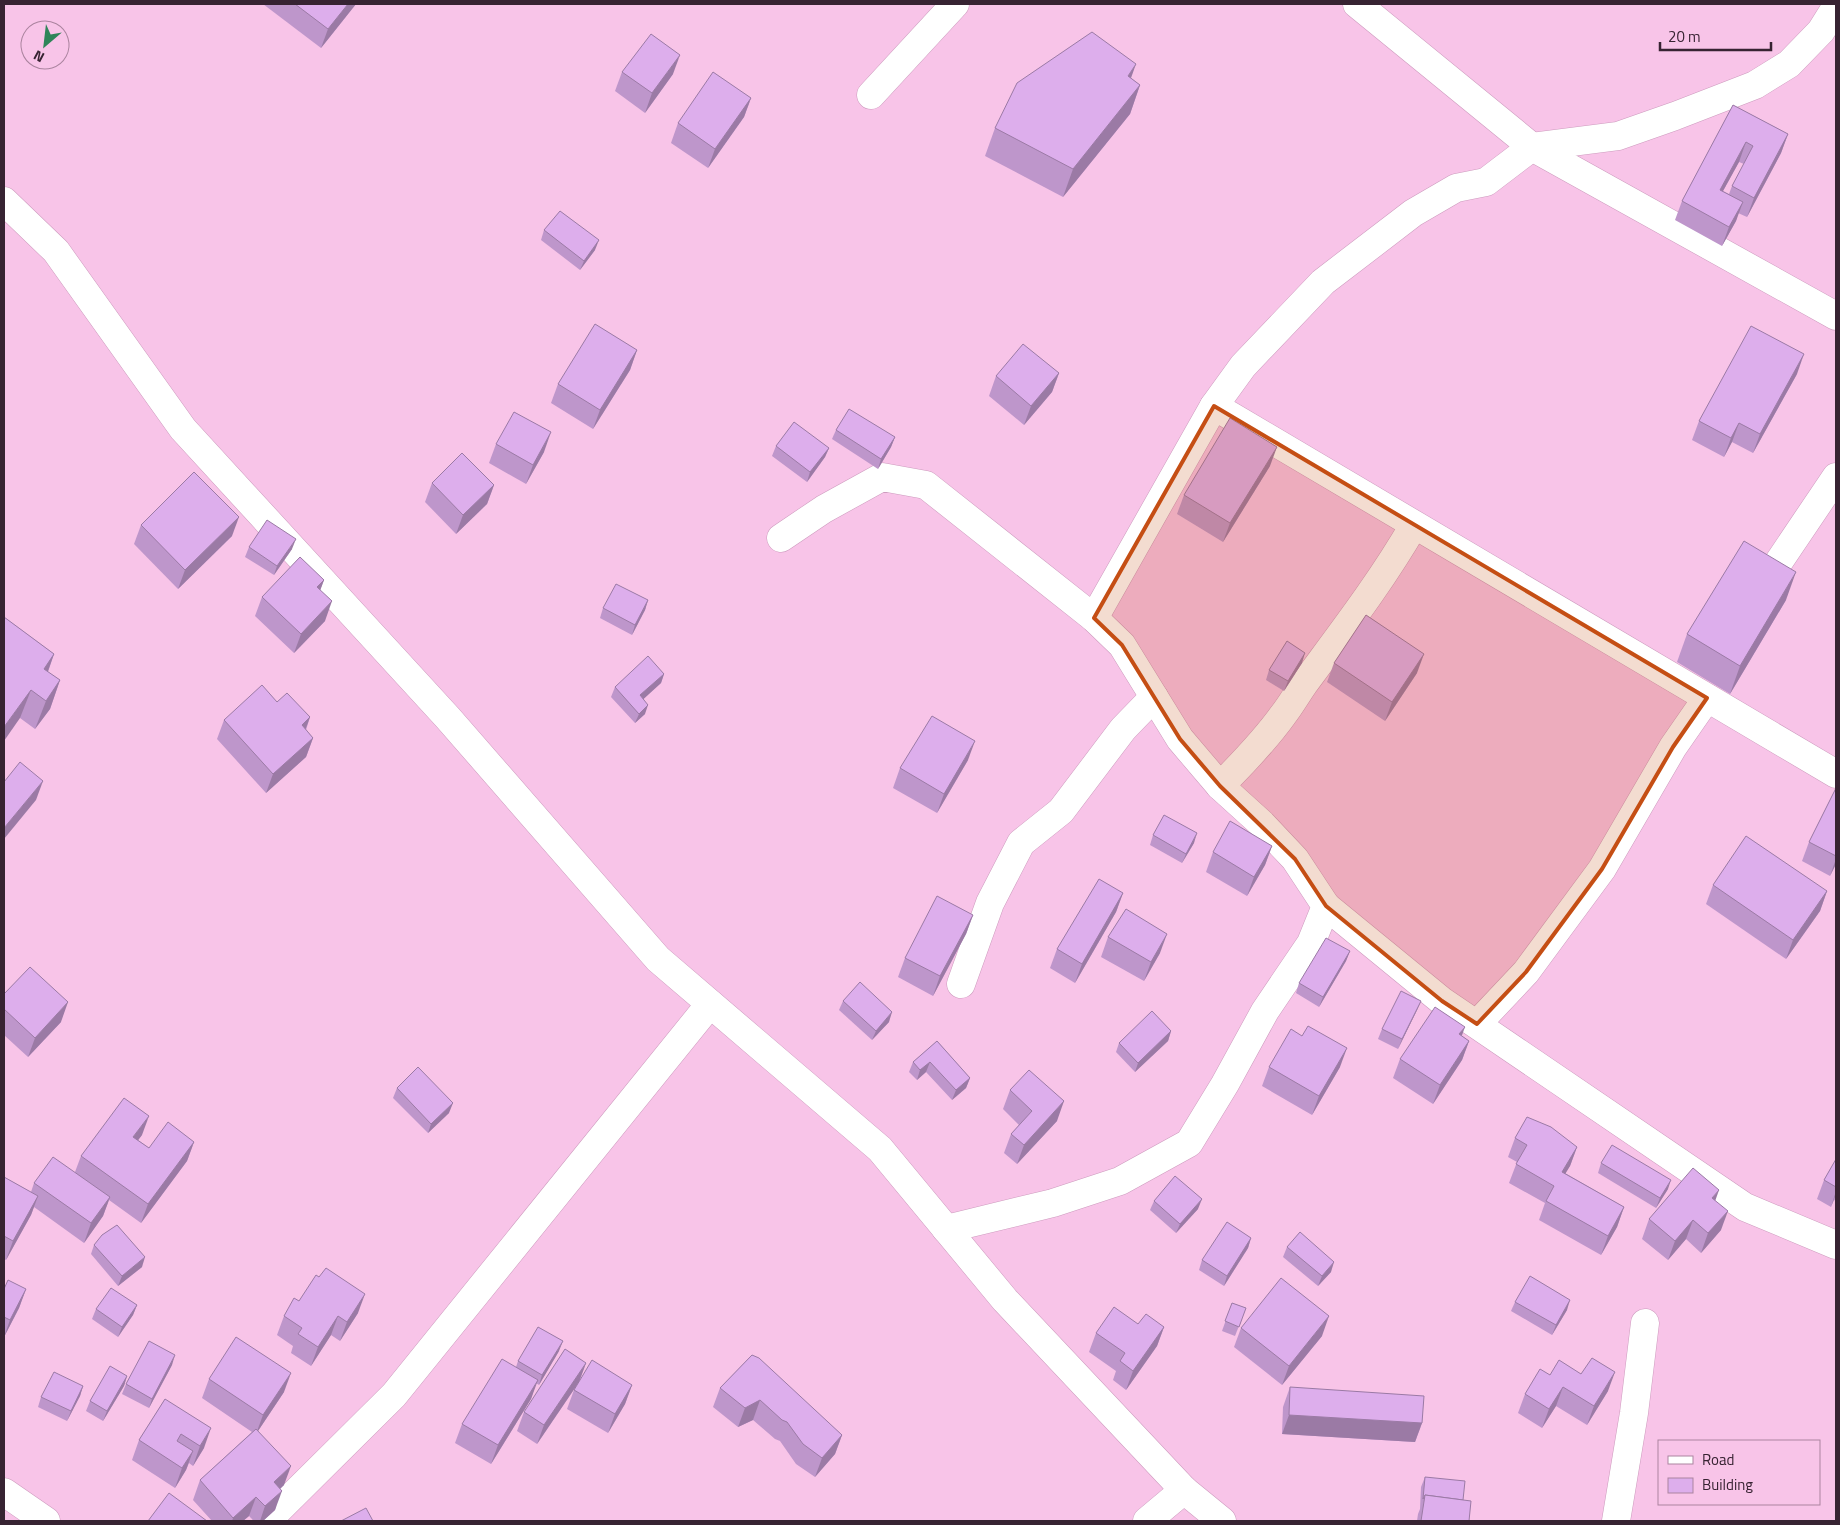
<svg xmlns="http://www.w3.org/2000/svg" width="1840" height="1525" viewBox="0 0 1840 1525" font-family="'Titillium Web',sans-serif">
  <rect width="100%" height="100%" fill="#f8c4e8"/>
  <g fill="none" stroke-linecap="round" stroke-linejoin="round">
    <g stroke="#cd9bbe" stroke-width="29">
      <g id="minor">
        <polyline points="1357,4 1532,147 1836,316"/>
        <polyline points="871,95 955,4"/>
        <polyline points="4,201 56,251 183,429 448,718 658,959 880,1149 1005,1300 1184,1490 1222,1521"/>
        <polyline points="1214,406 1836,774"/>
        <polyline points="781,538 824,509 882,477 926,485 1094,618 1122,645 1180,739 1220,786 1262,824 1295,859 1326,906 1311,943 1265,1011 1225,1084 1189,1143 1120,1181 1053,1203 946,1229"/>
        <polyline points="1774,569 1836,477"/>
        <polyline points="1094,618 1214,406 1243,366 1323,282 1413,213 1456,188 1486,182 1532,147 1618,136 1675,116 1755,85 1789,64 1821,31 1836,7"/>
        <path d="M1220,786C1242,764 1265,740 1283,715C1291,705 1297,694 1304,684C1343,631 1381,582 1414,525"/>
        <polyline points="1326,906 1442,1001 1745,1207 1836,1245"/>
        <polyline points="961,984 990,903 1021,843 1061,811 1123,729 1154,697"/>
        <polyline points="1477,1024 1526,972 1602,869 1673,747 1707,698"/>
        <polyline points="4,1492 46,1521"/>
        <polyline points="267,1521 394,1395 710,1004"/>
        <polyline points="1147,1521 1184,1490"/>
        <polyline points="1616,1521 1634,1413 1645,1323"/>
      </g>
    </g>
    <use href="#minor" stroke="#fff" stroke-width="28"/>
  </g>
  <g fill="#be96cb" fill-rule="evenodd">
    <polygon points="263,4 356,4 321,48"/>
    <polygon points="622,72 673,74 645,113 615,91"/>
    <polygon points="1131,78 1140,85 1130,114 1063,197 985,156 995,128"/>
    <polygon points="751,98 744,117 708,168 671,143 678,123"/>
    <path d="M1733,105L1788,134L1781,153L1747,217L1738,213L1736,221L1722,246L1675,220L1682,201ZM1739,162L1744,164L1732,186L1729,194L1723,191Z"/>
    <polygon points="544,230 595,250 580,270 541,240"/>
    <polygon points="637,350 630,370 593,429 551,403 558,384"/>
    <polygon points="1059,373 1052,392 1024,425 989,396 996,376"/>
    <polygon points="1797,374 1753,453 1732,442 1724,457 1692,440 1699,421"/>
    <polygon points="836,430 895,437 891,447 878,469 832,439"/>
    <polygon points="496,444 544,452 526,484 489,463"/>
    <polygon points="776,446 829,448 825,457 807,482 772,456"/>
    <polygon points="1270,466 1223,542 1177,514 1184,495"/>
    <polygon points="432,483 494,485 487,504 456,534 425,502"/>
    <polygon points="141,525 232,536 178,589 134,544"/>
    <polygon points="249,547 292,549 274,575 245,557"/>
    <polygon points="324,580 320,590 325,621 294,653 255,616 262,597"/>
    <polygon points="648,600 645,610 632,635 600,618 603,608"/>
    <polygon points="1786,600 1730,694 1677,662 1687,634"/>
    <polygon points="4,617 54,654 48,672 60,680 50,709 35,729 20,718"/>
    <polygon points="1302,663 1284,691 1266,680 1269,670"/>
    <polygon points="1334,663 1417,673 1385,721 1327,682"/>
    <polygon points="664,674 661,683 643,699 645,714 635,723 611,697 615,687"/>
    <polygon points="277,702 310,717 306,730 313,738 306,757 266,793 217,739 224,720"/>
    <polygon points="968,760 937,813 893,788 900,768"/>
    <polygon points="1836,788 1836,864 1830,876 1802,861 1809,842"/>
    <polygon points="1153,835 1194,843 1182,863 1150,845"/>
    <polygon points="1272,846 1265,865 1247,896 1206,872 1213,852"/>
    <polygon points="1713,885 1827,891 1820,911 1786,959 1706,904"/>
    <polygon points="1123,893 1116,912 1075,983 1050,968 1057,949"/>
    <polygon points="973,915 966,934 933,996 898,977 905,958"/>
    <polygon points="1108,937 1160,953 1144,981 1101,957"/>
    <polygon points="1350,951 1346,961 1319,1007 1296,993 1299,983"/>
    <polygon points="4,994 61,1022 28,1057 4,1035"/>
    <polygon points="843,1001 889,1022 872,1040 839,1010"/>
    <polygon points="1421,1001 1417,1010 1398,1049 1378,1039 1382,1029"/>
    <polygon points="1171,1031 1168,1041 1135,1072 1116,1052 1119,1043"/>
    <polygon points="1302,1036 1340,1067 1312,1115 1262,1086 1269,1067"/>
    <polygon points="1462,1036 1469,1041 1462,1060 1433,1104 1393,1078 1400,1059"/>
    <polygon points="937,1041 970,1078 966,1088 952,1100 926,1072 917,1080 909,1072 913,1062"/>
    <polygon points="397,1088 449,1113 428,1133 393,1098"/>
    <polygon points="1010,1090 1057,1121 1017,1164 1004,1153 1011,1134 1019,1125 1003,1109"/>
    <polygon points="142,1135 138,1140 149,1148 194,1142 187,1161 141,1223 109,1200 103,1216 84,1243 34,1207 31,1215 6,1260 4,1259 4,1177 31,1192 34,1183 75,1172 81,1156"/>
    <polygon points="1515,1138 1577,1147 1570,1166 1565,1173 1624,1207 1617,1227 1601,1255 1539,1220 1545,1203 1509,1183 1517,1162 1508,1157"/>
    <polygon points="1836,1159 1836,1201 1834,1200 1831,1207 1817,1199 1824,1180"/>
    <polygon points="1601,1163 1668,1189 1656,1208 1598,1173"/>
    <polygon points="1715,1200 1721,1230 1701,1253 1686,1239 1668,1260 1642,1239 1649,1219"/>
    <polygon points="1154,1201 1198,1209 1176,1233 1150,1210"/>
    <polygon points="1251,1238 1248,1248 1224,1286 1199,1270 1202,1260"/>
    <polygon points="94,1245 142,1267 118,1286 91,1254"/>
    <polygon points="1287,1247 1331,1272 1318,1286 1283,1257"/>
    <polygon points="4,1289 26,1289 19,1308 4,1337"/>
    <polygon points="299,1301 358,1313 340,1341 331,1335 311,1366 291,1353 293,1346 277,1335 284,1316"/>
    <polygon points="1515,1302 1567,1310 1552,1335 1511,1311"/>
    <polygon points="1232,1303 1246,1308 1235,1336 1222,1331"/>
    <polygon points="137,1305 133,1315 118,1337 92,1319 96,1309"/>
    <polygon points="1138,1324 1164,1327 1157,1346 1126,1390 1113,1380 1116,1371 1089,1352 1096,1333"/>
    <polygon points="1241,1328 1322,1336 1282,1385 1234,1347"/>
    <polygon points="559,1351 539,1385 536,1383 531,1399 491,1464 455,1443 462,1424 516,1367 518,1361"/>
    <polygon points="752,1355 842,1435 835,1454 815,1477 796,1464 780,1441 775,1439 753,1420 738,1427 713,1407 720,1388"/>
    <polygon points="586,1363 579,1382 537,1444 517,1431 524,1412"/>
    <polygon points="172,1365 149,1408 122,1394 126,1384"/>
    <polygon points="1550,1375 1608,1391 1587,1425 1556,1406 1542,1428 1518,1413 1525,1394"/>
    <polygon points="127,1376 124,1386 103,1421 86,1411 90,1401"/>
    <polygon points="209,1379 284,1392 258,1431 284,1485 280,1489 275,1510 263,1521 254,1521 249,1516 243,1521 212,1521 193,1500 200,1480 252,1432 202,1398"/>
    <polygon points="632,1385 625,1404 608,1433 567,1409 574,1390"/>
    <polygon points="83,1386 80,1396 67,1421 38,1407 41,1397"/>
    <polygon points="1290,1387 1422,1423 1415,1442 1282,1434 1283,1407"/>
    <polygon points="165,1399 204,1448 193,1466 189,1463 186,1470 175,1488 132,1460 139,1440"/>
    <polygon points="1425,1477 1463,1500 1469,1521 1417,1521 1418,1514 1420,1509 1421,1487"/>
  </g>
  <g fill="#9b7aa5">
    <polygon points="348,4 356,4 321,48 328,29"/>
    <polygon points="680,55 673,74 645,113 652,93"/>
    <polygon points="1136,64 1126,92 1128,76"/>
    <polygon points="1140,85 1130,114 1063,197 1073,169"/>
    <polygon points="751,98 744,117 708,168 715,149"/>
    <polygon points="1788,134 1781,153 1747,217 1754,198"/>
    <polygon points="1746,142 1739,162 1713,209 1720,190"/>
    <polygon points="1743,202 1736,221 1722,246 1729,227"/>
    <polygon points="599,240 595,250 580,270 584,261"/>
    <polygon points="637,350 630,370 593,429 600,410"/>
    <polygon points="1804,354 1797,374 1753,453 1760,434"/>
    <polygon points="1059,373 1052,392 1024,425 1031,406"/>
    <polygon points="1739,423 1732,442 1724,457 1731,438"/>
    <polygon points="551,432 544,452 526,484 533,465"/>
    <polygon points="895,437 891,447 878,469 881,459"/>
    <polygon points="1277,447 1270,466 1223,542 1230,523"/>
    <polygon points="829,448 825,457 807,482 810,472"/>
    <polygon points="494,485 487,504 456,534 463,515"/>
    <polygon points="239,517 232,536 178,589 185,570"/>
    <polygon points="296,539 292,549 274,575 277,566"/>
    <polygon points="1796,572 1786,600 1730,694 1740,666"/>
    <polygon points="324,580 317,599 317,587"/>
    <polygon points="648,600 645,610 632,635 635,625"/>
    <polygon points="332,601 325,621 294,653 301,634"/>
    <polygon points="1305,653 1302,663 1284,691 1288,681"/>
    <polygon points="54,654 44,682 44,669"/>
    <polygon points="1424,654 1417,673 1385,721 1392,702"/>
    <polygon points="664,674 661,683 637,705 640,695"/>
    <polygon points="60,680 50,709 35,729 46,701"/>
    <polygon points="31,690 20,718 4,741 4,727"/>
    <polygon points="648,705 645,714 635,723 639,714"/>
    <polygon points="310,717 303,736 302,725"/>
    <polygon points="313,738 306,757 266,793 273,774"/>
    <polygon points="975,741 968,760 937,813 944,794"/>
    <polygon points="43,781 36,800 4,839 4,828"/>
    <polygon points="1197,833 1194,843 1182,863 1186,854"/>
    <polygon points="1272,846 1265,865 1247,896 1254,877"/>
    <polygon points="1836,859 1836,864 1830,876"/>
    <polygon points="1827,891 1820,911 1786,959 1793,940"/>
    <polygon points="1123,893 1116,912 1075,983 1082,964"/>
    <polygon points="973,915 966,934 933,996 940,976"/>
    <polygon points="1167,934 1160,953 1144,981 1151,962"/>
    <polygon points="1350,951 1346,961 1319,1007 1323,997"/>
    <polygon points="1421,1001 1417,1010 1398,1049 1402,1039"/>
    <polygon points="68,1002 61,1022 28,1057 35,1038"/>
    <polygon points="892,1012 889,1022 872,1040 876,1031"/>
    <polygon points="1465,1027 1458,1046 1459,1034"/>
    <polygon points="1171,1031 1168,1041 1135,1072 1138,1063"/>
    <polygon points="1469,1041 1462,1060 1433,1104 1440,1085"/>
    <polygon points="1347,1048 1340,1067 1312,1115 1319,1096"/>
    <polygon points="930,1062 926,1072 917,1080 920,1070"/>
    <polygon points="970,1078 966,1088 952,1100 956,1090"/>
    <polygon points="1064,1101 1057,1121 1017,1164 1024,1145"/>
    <polygon points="453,1103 449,1113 428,1133 431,1124"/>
    <polygon points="149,1116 142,1135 126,1156 133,1137"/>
    <polygon points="194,1142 187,1161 141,1223 148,1204"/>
    <polygon points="1577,1147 1570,1166 1555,1191 1562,1172"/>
    <polygon points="1671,1180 1668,1189 1656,1208 1660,1198"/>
    <polygon points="1719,1190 1712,1210 1712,1198"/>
    <polygon points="1836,1191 1836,1194 1831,1207"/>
    <polygon points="38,1196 31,1215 6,1260 13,1241"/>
    <polygon points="110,1197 103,1216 84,1243 91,1223"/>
    <polygon points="1202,1199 1198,1209 1176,1233 1180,1224"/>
    <polygon points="1624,1207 1617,1227 1601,1255 1608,1236"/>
    <polygon points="1728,1211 1721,1230 1701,1253 1708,1233"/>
    <polygon points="1693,1220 1686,1239 1668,1260 1675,1241"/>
    <polygon points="1251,1238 1248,1248 1224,1286 1227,1276"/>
    <polygon points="145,1257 142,1267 118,1286 122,1276"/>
    <polygon points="1334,1262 1331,1272 1318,1286 1322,1276"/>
    <polygon points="26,1289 19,1308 4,1337 10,1320"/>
    <polygon points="365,1294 358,1313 340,1341 347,1322"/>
    <polygon points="1570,1300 1567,1310 1552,1335 1556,1325"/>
    <polygon points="137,1305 133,1315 118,1337 122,1327"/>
    <polygon points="338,1316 331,1335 311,1366 318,1347"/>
    <polygon points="1329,1316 1322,1336 1282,1385 1289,1366"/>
    <polygon points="1164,1327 1157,1346 1126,1390 1133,1371"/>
    <polygon points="563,1341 559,1351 539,1385 542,1375"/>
    <polygon points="175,1355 172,1365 149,1408 152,1399"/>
    <polygon points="586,1363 579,1382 537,1444 544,1425"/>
    <polygon points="1615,1372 1608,1391 1587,1425 1594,1406"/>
    <polygon points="291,1373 284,1392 256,1434 263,1415"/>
    <polygon points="127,1376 124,1386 103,1421 107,1411"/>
    <polygon points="538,1380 531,1399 491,1464 498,1445"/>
    <polygon points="632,1385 625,1404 608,1433 615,1414"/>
    <polygon points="83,1386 80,1396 67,1421 71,1411"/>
    <polygon points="1563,1387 1556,1406 1542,1428 1549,1409"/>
    <polygon points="760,1400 753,1420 738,1427 745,1408"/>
    <polygon points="1289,1415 1422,1423 1415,1442 1282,1434"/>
    <polygon points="211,1428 204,1448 193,1466 200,1446"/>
    <polygon points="842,1435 835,1454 815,1477 822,1458"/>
    <polygon points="193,1451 186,1470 175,1488 182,1468"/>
    <polygon points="291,1466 284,1485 267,1501 274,1482"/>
    <polygon points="282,1491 275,1510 263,1521 260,1521 265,1506"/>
    <polygon points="256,1497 249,1516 243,1521 232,1521 233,1518"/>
  </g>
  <g fill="#ddaeec" stroke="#9b7aa5">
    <polygon points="295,4 348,4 328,29"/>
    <polygon points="1092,32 1136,64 1128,76 1140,85 1073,169 995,128 1017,83"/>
    <polygon points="651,34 680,55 652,93 622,72"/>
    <polygon points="713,72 751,98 715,149 678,123"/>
    <polygon points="1733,105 1788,134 1754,198 1732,186 1753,146 1746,142 1720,190 1743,202 1729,227 1682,201"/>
    <polygon points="560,211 599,240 584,261 544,230"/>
    <polygon points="595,324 637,350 600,410 558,384"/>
    <polygon points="1751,326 1804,354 1760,434 1739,423 1731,438 1699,421"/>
    <polygon points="1023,344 1059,373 1031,406 996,376"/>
    <polygon points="849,409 895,437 881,459 836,430"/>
    <polygon points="514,412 551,432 533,465 496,444"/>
    <polygon points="1230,418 1277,447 1230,523 1184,495"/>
    <polygon points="794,422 829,448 810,472 776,446"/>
    <polygon points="462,453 494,485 463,515 432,483"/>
    <polygon points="194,472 239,517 185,570 141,525"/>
    <polygon points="267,520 296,539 277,566 249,547"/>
    <polygon points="1744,541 1796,572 1740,666 1687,634"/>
    <polygon points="300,557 324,580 317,587 332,601 301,634 262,597"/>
    <polygon points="616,584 648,600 635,625 603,608"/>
    <polygon points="1366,615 1424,654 1392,702 1334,663"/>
    <polygon points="4,617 54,654 44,669 60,680 46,701 31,690 4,727"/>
    <polygon points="1287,641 1305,653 1288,681 1269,670"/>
    <polygon points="648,656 664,674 640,695 648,705 639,714 615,687"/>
    <polygon points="262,685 277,702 287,693 310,717 302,725 313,738 273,774 224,720"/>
    <polygon points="932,716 975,741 944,794 900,768"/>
    <polygon points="20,762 43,781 4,828 4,782"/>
    <polygon points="1836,788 1836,856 1809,842"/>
    <polygon points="1164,815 1197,833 1186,854 1153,835"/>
    <polygon points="1230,821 1272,846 1254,877 1213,852"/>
    <polygon points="1746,836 1827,891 1793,940 1713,885"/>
    <polygon points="1099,879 1123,893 1082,964 1057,949"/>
    <polygon points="937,896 973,915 940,976 905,958"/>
    <polygon points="1126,909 1167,934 1151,962 1108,937"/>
    <polygon points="1326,938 1350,951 1323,997 1299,983"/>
    <polygon points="30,967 68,1002 35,1038 4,1009 4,994"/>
    <polygon points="860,982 892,1012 876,1031 843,1001"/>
    <polygon points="1401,991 1421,1001 1402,1039 1382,1029"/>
    <polygon points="1435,1007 1465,1027 1459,1034 1469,1041 1440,1085 1400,1059"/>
    <polygon points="1152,1011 1171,1031 1138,1063 1119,1043"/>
    <polygon points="1308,1026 1347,1048 1319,1096 1269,1067 1291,1029 1302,1036"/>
    <polygon points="937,1041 970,1078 956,1090 930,1062 920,1070 913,1062"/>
    <polygon points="418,1067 453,1103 431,1124 397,1088"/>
    <polygon points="1029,1070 1064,1101 1024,1145 1011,1134 1032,1111 1010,1090"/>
    <polygon points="124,1098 149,1116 133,1137 149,1148 168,1122 194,1142 148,1204 81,1156"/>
    <polygon points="1527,1117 1551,1127 1577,1147 1562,1172 1624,1207 1608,1236 1546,1201 1554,1186 1516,1164 1527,1145 1515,1138"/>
    <polygon points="1612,1145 1671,1180 1660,1198 1601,1163"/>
    <polygon points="53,1157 110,1197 91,1223 34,1183"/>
    <polygon points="1836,1159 1836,1187 1824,1180"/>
    <polygon points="1693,1168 1719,1190 1712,1198 1728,1211 1708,1233 1693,1220 1675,1241 1649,1219"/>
    <polygon points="1175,1176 1202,1199 1180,1224 1154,1201"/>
    <polygon points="4,1177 38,1196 13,1241 4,1236"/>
    <polygon points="1227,1222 1251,1238 1227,1276 1202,1260"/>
    <polygon points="117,1225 145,1257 122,1276 94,1245 102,1235"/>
    <polygon points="1300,1232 1334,1262 1322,1276 1287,1247"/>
    <polygon points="326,1268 365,1294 347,1322 338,1316 318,1347 298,1334 302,1328 284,1316 294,1298 299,1301 316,1275 319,1277"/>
    <polygon points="1530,1276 1570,1300 1556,1325 1515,1302"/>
    <polygon points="1281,1278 1329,1316 1289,1366 1241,1328"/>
    <polygon points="8,1280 26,1289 10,1320 4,1317 4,1289"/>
    <polygon points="111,1288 137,1305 122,1327 96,1309"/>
    <polygon points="1232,1303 1246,1308 1239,1327 1225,1321"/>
    <polygon points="1114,1307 1138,1324 1146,1314 1164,1327 1133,1371 1120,1361 1125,1353 1096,1333"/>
    <polygon points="538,1327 563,1341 542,1375 518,1361"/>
    <polygon points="236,1337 291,1373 263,1415 209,1379"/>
    <polygon points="149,1341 175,1355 152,1399 126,1384"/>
    <polygon points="565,1349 586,1363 544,1425 524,1412"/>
    <polygon points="752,1355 759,1358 842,1435 822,1458 803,1444 787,1422 782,1420 760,1400 745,1408 720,1388"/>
    <polygon points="1592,1358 1615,1372 1594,1406 1563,1387 1549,1409 1525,1394 1540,1369 1550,1375 1559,1360 1581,1374"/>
    <polygon points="502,1359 538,1380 498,1445 462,1424"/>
    <polygon points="592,1360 632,1385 615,1414 574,1390"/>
    <polygon points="110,1366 127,1376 107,1411 90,1401"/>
    <polygon points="54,1372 83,1386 71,1411 41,1397"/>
    <polygon points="1290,1387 1424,1396 1422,1423 1289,1415"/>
    <polygon points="165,1399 211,1428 200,1446 181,1434 177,1441 193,1451 182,1468 139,1440"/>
    <polygon points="256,1429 291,1466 274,1482 282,1491 265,1506 256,1497 233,1518 200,1480"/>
    <polygon points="1425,1477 1465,1481 1463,1500 1425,1495 1423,1499"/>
    <polygon points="169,1493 207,1521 148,1521"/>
    <polygon points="1425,1495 1471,1501 1469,1521 1421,1521"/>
    <polygon points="366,1508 373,1521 341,1521"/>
  </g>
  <path fill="#c54e14" fill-opacity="0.2" stroke="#c54e14" stroke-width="4" stroke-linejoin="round" d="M1214,406L1707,698L1673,747L1602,869L1526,972L1477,1024L1442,1001L1326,906L1295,859L1220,786L1180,739L1122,645L1094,618Z"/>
  <rect width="1840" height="1525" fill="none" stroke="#372332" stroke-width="10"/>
  <rect x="1658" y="1440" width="162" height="65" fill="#f8c4e8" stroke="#ab849f"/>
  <rect x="1668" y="1456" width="25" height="8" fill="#ffffff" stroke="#ab849f"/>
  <text x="1702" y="1465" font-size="15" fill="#372332">Road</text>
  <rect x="1668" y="1478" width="25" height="15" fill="#ddaeec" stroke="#ab849f"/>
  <text x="1702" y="1490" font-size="15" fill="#372332">Building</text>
  <g transform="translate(45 45) rotate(208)"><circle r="24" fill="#f8c4e8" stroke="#ab849f"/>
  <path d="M0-4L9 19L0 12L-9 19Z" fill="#2f8559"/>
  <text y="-8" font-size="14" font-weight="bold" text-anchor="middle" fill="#372332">N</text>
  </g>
  <path d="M1660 42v8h111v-8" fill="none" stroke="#372332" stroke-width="2.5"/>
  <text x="1668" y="42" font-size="15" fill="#372332" stroke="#f8c4e8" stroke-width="4" paint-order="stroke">20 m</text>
</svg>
